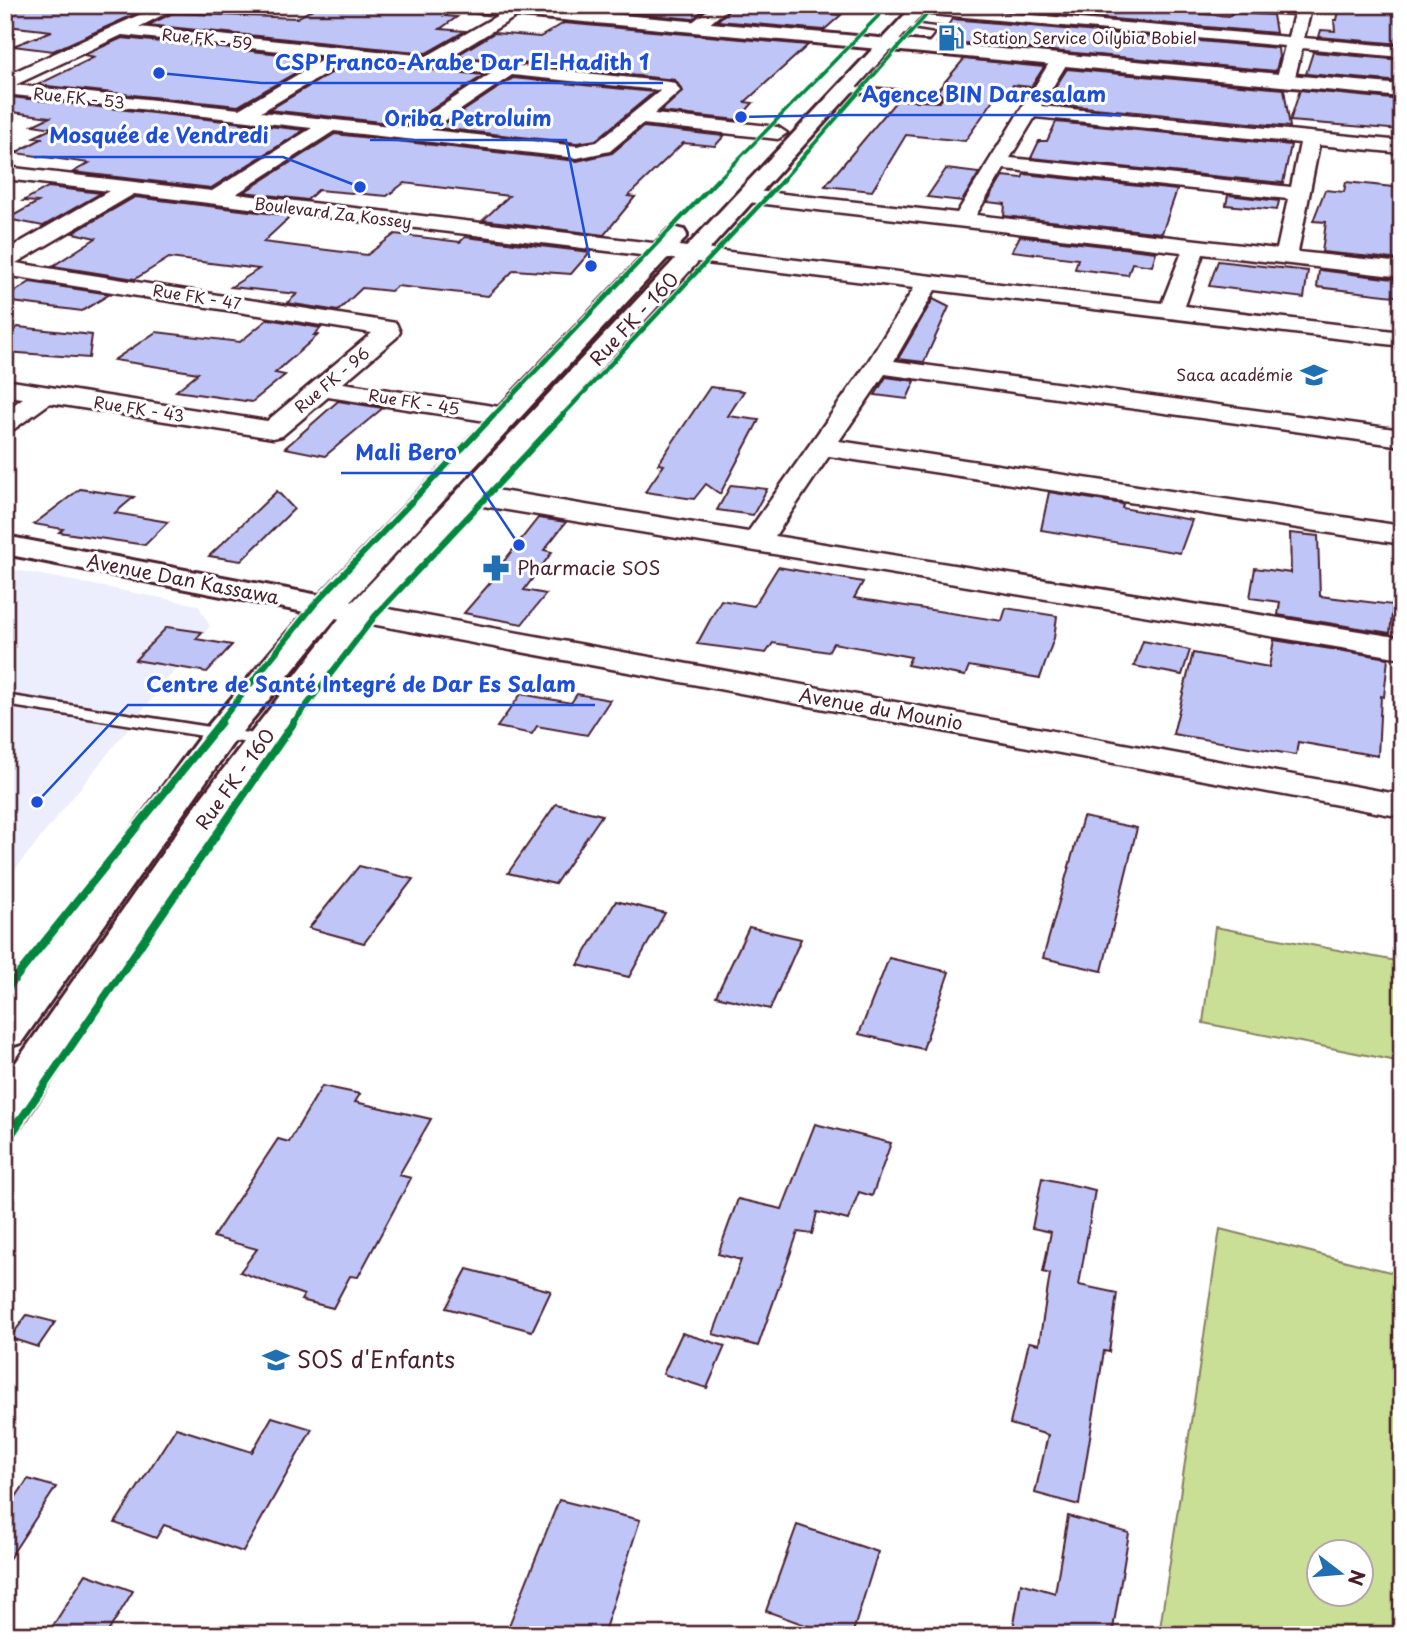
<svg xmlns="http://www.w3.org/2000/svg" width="1407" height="1640" font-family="'Playpen Sans',sans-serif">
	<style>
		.built { fill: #eceefd }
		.green { fill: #c8df95; stroke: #897f60; stroke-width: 2; fill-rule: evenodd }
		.building { fill: #bfc6f7; stroke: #4a1f2b; stroke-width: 2 }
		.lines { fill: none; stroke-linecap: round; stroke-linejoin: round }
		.service-casing { stroke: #4a1f2b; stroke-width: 5 }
		.minor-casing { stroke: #4a1f2b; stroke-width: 5 }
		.tertiary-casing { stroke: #4a1f2b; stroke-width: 6 }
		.secondary-casing { stroke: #4a1f2b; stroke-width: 6 }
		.service { fill: #fff; fill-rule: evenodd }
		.minor { fill: #fff; fill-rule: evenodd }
		.tertiary { fill: #fff; fill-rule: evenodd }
		.secondary { fill: #fff; fill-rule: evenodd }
		.cycleway-far4-casing { stroke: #fff; stroke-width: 5 }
		.cycleway-far3-casing { stroke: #fff; stroke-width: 7 }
		.cycleway-far2-casing { stroke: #fff; stroke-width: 10 }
		.cycleway-far1-casing { stroke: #fff; stroke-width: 12 }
		.cycleway-casing { stroke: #fff; stroke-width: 14 }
		.cycleway-far4 { stroke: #00873e; stroke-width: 3.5 }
		.cycleway-far3 { stroke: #00873e; stroke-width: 4.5 }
		.cycleway-far2 { stroke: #00873e; stroke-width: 6 }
		.cycleway-far1 { stroke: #00873e; stroke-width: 8 }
		.cycleway { stroke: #00873e; stroke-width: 10 }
		.labels { text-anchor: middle; stroke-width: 6; stroke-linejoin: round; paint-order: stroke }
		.far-poi-label { font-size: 16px; fill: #4a1f2b; stroke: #fff; text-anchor: start }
		.far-street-label { font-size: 16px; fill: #4a1f2b; stroke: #fff }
		.street-label { font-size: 19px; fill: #4a1f2b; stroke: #fff }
		.poi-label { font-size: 19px; fill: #4a1f2b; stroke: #fff; text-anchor: start }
		.near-poi-label { font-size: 23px; fill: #4a1f2b; stroke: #fff; text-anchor: start }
		.leader { fill: none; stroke: #1d4ed8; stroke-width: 2.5 }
		.callout-dot { fill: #1d4ed8; stroke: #fff; stroke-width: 2.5 }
		.callout-label { font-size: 21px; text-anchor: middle; font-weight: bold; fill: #1d4ed8; stroke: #fff; stroke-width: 6; stroke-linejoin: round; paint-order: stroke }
	</style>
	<rect width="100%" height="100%" fill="#fff"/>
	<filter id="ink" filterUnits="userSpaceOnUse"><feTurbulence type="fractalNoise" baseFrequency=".0143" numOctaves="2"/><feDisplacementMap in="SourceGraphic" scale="14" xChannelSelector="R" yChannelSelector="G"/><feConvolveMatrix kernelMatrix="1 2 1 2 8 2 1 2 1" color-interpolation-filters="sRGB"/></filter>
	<g filter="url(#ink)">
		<path class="built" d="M5,568L198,605L210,626L5,882Z"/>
		<g class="green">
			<path d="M1215,927L1402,962V1062L1203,1023Z"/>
			<path d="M1220,1229L1402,1275V1635H1159ZM1320,1552H1362V1594H1320Z"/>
		</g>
		<g class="building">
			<path d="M9,5H33L142,11L53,51L13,46L52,31L7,26Z"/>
			<path d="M320,5L452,12L445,16L457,17L440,29L465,31L426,53L148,25L173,13L297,18Z"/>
			<path d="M576,5H709L693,19L576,8Z"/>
			<path d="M735,5H798L792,11L841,15L824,30L717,21Z"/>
			<path d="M1145,5L1143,10L1230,16L1231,13L1273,15L1276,33L960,6Z"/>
			<path d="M1340,5L1402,9V44L1319,37L1321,30L1335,31L1334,20H1337Z"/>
			<path d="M952,19L1278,48L1279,58L1276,71L941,41L949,32L947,27Z"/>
			<path d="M564,23L808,45L745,102L753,103L738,120L660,112L683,91L675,80L456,56L494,33L540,37Z"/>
			<path d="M122,38L321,58L238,106L37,85L95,57L84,55Z"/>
			<path d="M1313,52L1402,60V82L1306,74Z"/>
			<path d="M964,59L1044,67L1031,87L1013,85L1009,92L1000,91L965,141L906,135L872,191L825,186L897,100L939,102L944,97L937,91Z"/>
			<path d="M350,62L484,75L408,125L269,110Z"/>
			<path d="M1067,69L1284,89L1290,127L1063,105L1069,91L1054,89Z"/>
			<path d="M513,78L654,92L596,140L577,143L438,128Z"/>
			<path d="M1300,90L1402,100V130L1290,121Z"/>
			<path d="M11,97L304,130L211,188L73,172L89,163L15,153L43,138H32L53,128L33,125L50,117L5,111V100Z"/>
			<path d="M1056,122L1291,145L1283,183L1031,158L1039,141H1047Z"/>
			<path d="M643,127L724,136L715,146L683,143L628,196L635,197L604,235L483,220L509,196L404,183L387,196L318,190L307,200L244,192L335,134L577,161L612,153Z"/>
			<path d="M946,169L979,173L962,201L927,197Z"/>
			<path d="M1024,174L1177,190L1162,233L1004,216L1005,204L987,202L1003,176L1022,178Z"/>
			<path d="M1346,182L1402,188V260L1322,252L1326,222L1313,221L1325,190L1344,192Z"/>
			<path d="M48,187L101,193L43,226L7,219L38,202L23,201Z"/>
			<path d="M1228,195L1279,201L1277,210L1226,205Z"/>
			<path d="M135,197L291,216L263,242L367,255L395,234L460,242L465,237L590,252L571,274L514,270L488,296L397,286L391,291L362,288L338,311L287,303L297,294L231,287L259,269L169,258L135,279L53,266L96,238L73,233Z"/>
			<path d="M1020,236L1156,252L1152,266L1132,263L1128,275L1101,272L1075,269L1078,259L1012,251Z"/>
			<path d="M1218,261L1308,271L1304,298L1209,286Z"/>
			<path d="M1319,270L1402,280V297L1317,287Z"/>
			<path d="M30,282L110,294L82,311L5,301V298Z"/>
			<path d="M933,299L949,307L924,362L898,359Z"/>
			<path d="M268,319L321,328L314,335H318L275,373L285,375L252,402L176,391L198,373L114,360L156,332L240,342Z"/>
			<path d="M18,327L92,335L89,358L5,352V335Z"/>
			<path d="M886,377L915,381L907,399L875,395Z"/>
			<path d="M710,387L744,391L728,416L759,420L720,494L706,484L694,499L645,492L664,465L658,464Z"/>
			<path d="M338,401L383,408L325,456L285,448Z"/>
			<path d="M731,485L767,489L753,515L717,510Z"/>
			<path d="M80,489L134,497L115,513L168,522L145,545L59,532L63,529L34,524Z"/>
			<path d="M277,491L294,509L241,561L209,556Z"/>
			<path d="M1049,492L1123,504L1122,508L1192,520L1180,553L1041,530Z"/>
			<path d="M538,518L566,522L544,550L552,552L524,590L546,594L522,624L464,613L497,575H493Z"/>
			<path d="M1290,533L1318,536L1320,596L1393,605L1390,633L1278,615L1280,602L1250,598L1255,568L1291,573Z"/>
			<path d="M778,567L863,582L854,598L1002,621L1006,608L1057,616L1054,638L1040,678L969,666L965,676L907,665L911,657L833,643L828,652L773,643L766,653L697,644L721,600L754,606Z"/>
			<path d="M167,627L202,632L196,639L232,645L207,672L135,660Z"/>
			<path d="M1274,640L1388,658L1384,697L1381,696L1378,756L1298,742L1296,755L1173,734L1193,653L1269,667Z"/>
			<path d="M1143,641L1190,650L1182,675L1134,666Z"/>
			<path d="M521,694L571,703L577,694L610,700L587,735L537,726L532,734L497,727Z"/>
			<path d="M556,804L602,815L555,884L508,873Z"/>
			<path d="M1083,817L1137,828L1102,971L1043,958Z"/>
			<path d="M359,866L413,879L364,943L309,928Z"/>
			<path d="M616,901L665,913L629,977L578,965Z"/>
			<path d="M749,927L801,939L770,1009L716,996Z"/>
			<path d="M889,958L949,972L923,1049L859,1034Z"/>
			<path d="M322,1086L360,1094L355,1102L431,1119L399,1175L411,1178L358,1277L350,1276L333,1308L301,1300L304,1295L240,1272L257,1249L213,1237L278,1139L289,1142Z"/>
			<path d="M815,1124L891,1143L872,1196L859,1192L848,1220L817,1212L812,1234L798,1232L758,1346L713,1334L741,1260L718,1254L738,1199L782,1209Z"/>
			<path d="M1042,1178L1095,1190L1079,1285L1117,1293L1109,1352L1104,1351L1079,1505L1035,1493L1048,1435L1010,1424L1029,1342L1039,1344L1050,1274L1043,1272L1051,1232L1032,1228Z"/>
			<path d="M467,1269L551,1291L532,1331L446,1308Z"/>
			<path d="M27,1315L55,1322L38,1347L10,1338Z"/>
			<path d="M682,1333L725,1346L707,1388L663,1374Z"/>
			<path d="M272,1417L312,1429L243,1552L164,1525L156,1538L115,1523L176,1428L252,1452Z"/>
			<path d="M28,1479L56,1487L5,1565V1513Z"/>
			<path d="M559,1500L640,1520L603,1635H531L508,1628Z"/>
			<path d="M1068,1516L1129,1533L1112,1635H1012L1021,1583L1055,1593Z"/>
			<path d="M797,1525L878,1552L852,1635H833L766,1611Z"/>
			<path d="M86,1574L133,1591L106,1635H47Z"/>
		</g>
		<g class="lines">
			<g class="service-casing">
				<g id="service">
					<path d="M903,23L943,28L947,30L929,50L925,48L938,32L906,27Z"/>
					<path d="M845,86L937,94L941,97L937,100L842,91Z"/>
					<path d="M5,695L268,736L276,741L268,746L5,705Z"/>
				</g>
			</g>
			<g class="minor-casing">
				<g id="minor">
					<path d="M161,5H182L139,27L427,56L514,6L520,8V14L448,58L669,82L675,83L680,91L654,114L778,127L787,133L778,139L642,124L610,151L577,158L334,131L236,194L1162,303L1182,252L748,202L738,196L748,190L957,213L1051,60L1060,55L1069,60L1041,106L1402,141V153L1319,145L1298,252L1402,263V277L1203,254L1185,306L1402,332V346L935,290L894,361L1402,430V446L885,374L839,441L1402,526V544L829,456L775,536L1402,638V658L471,504L461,501L457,495L461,489L471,486L748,532L866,365L914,288L134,194L16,263L396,323L400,332L397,337L343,383L506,408L515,410L519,416L515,422L506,424L328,397L282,436L273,438L50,403L14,429L5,431V411L23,398L5,396V380L267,421L372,333L5,275V251L109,191L5,179V167L212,191L312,128L5,94V76ZM122,35L329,56L239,109L15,85ZM349,59L492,73L409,128L261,112ZM512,75L658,90L660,91L597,142L577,146L431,130ZM1035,117L1300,143L1291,187L1010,158ZM1004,169L1288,199L1277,249L976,215Z"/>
					<path d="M714,5H732L702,30H690V24Z"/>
					<path d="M914,5L1288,37L1294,14L1242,10L1234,5H1312L1304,38L1402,47V57L1302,48L1294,81L1285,86L1276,81L1285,46L920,13L914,11Z"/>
					<path d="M361,604L1402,795V817L350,620L345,613L350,606Z"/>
				</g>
			</g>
			<g class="tertiary-casing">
				<g id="tertiary">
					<path d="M446,5H511L1402,85V97L454,10Z"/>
					<path d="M5,536L361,603L373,606L377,613L373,620L361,623L5,554Z"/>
				</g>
			</g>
			<g class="secondary-casing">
				<g id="secondary">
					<path d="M914,5H931L373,620L229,812L21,1126L5,1131V1078L201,798L349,606Z"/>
					<path d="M676,228L684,230L687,235L684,240L339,614L233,743L21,1043L5,1048V1000L207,727L315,600L668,230Z"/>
				</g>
			</g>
			<use href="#service" class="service"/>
			<use href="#minor" class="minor"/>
			<use href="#tertiary" class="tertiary"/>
			<use href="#secondary" class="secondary"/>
			<g class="cycleway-far4-casing">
				<g id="cycleway-far4">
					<path d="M716,182L889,5"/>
					<path d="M781,182L935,5"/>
				</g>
			</g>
			<g class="cycleway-far3-casing">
				<g id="cycleway-far3">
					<path d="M492,417L717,180"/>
					<path d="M561,417L783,180"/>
				</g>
			</g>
			<g class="cycleway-far2-casing">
				<g id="cycleway-far2">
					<path d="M219,723L314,605L494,415"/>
					<path d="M293,723L375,616L563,415"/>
				</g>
			</g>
			<g class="cycleway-far1-casing">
				<g id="cycleway-far1">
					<path d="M5,991L221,722"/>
					<path d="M19,1122L294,722"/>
				</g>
			</g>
			<g class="cycleway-casing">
				<path id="cycleway" d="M5,1142L20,1120"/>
			</g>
			<use href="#cycleway-far4" class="cycleway-far4"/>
			<use href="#cycleway-far3" class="cycleway-far3"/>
			<use href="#cycleway-far2" class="cycleway-far2"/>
			<use href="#cycleway-far1" class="cycleway-far1"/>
			<use href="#cycleway" class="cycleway"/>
		</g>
	</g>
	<defs>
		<g id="fuel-bare" transform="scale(2.1)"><path d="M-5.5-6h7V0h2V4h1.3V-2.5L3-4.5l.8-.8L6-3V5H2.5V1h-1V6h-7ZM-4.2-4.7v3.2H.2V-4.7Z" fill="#1f6fb2" stroke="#fff" stroke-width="2.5" paint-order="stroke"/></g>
		<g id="school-bare" transform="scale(2.1)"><path d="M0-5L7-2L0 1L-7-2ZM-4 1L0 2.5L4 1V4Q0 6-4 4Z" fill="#1f6fb2" stroke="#fff" stroke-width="2.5" paint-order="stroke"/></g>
		<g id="pharmacy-bare" transform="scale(2.1)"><path d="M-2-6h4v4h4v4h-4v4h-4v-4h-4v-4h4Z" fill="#1f6fb2" stroke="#fff" stroke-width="2.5" paint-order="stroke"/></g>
	</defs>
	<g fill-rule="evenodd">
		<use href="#fuel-bare" x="951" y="38"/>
		<use href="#school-bare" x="1314" y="375"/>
		<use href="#pharmacy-bare" x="496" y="568"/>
		<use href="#school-bare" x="276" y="1360"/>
	</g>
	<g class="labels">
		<g class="far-poi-label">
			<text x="972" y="44">Station Service Oilybia Bobiel</text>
			<text x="1293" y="381" text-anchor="end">Saca académie</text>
		</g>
		<g class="far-street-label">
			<text transform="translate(207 39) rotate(6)" y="6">Rue FK - 59</text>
			<text transform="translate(79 98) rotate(6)" y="6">Rue FK - 53</text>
			<text transform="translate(333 213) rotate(7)" y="6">Boulevard Za Kossey</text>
			<text transform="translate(197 297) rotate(9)" y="6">Rue FK - 47</text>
			<text transform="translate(332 380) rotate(-40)" y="6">Rue FK - 96</text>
			<text transform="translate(414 402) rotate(9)" y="6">Rue FK - 45</text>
			<text transform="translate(139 409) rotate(9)" y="6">Rue FK - 43</text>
		</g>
		<g class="street-label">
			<text transform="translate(634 319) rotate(-47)" y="7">Rue FK - 160</text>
			<text transform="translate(183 579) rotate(11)" y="7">Avenue Dan Kassawa</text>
			<text transform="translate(881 709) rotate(10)" y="7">Avenue du Mounio</text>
			<text transform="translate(235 779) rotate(-54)" y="7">Rue FK - 160</text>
		</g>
		<g class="poi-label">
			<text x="517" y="575">Pharmacie SOS</text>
		</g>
		<g class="near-poi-label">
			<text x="297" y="1368">SOS d'Enfants</text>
		</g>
	</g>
	<path class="leader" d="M159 73L261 83H663M741 117L848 115H1121M591 266L566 140H370M360 187L283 157H34M519 545L471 473H341M37 802L128 705H595"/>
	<g class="callout-dot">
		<circle cx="159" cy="73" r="7"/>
		<circle cx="741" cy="117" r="7"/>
		<circle cx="591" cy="266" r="7"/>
		<circle cx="360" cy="187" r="7"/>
		<circle cx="519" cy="545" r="7"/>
		<circle cx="37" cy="802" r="7"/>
	</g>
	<g class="callout-label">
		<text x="462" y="70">CSP Franco-Arabe Dar El-Hadith 1</text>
		<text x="984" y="102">Agence BIN Daresalam</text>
		<text x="468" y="126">Oriba Petroluim</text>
		<text x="159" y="143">Mosquée de Vendredi</text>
		<text x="406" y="460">Mali Bero</text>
		<text x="361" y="692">Centre de Santé Integré de Dar Es Salam</text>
	</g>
	<rect width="1407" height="1640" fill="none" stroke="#fff" stroke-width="28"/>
	<rect x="14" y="14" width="1379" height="1612" fill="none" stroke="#4a1f2b" stroke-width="2.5" filter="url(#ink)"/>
	<g transform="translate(1340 1573) rotate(106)"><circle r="33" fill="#ffffff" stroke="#b7a5aa" stroke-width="2"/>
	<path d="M0-5L12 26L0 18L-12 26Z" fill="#1f6fb2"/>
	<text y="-10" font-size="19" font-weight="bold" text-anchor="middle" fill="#4a1f2b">N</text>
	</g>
</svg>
